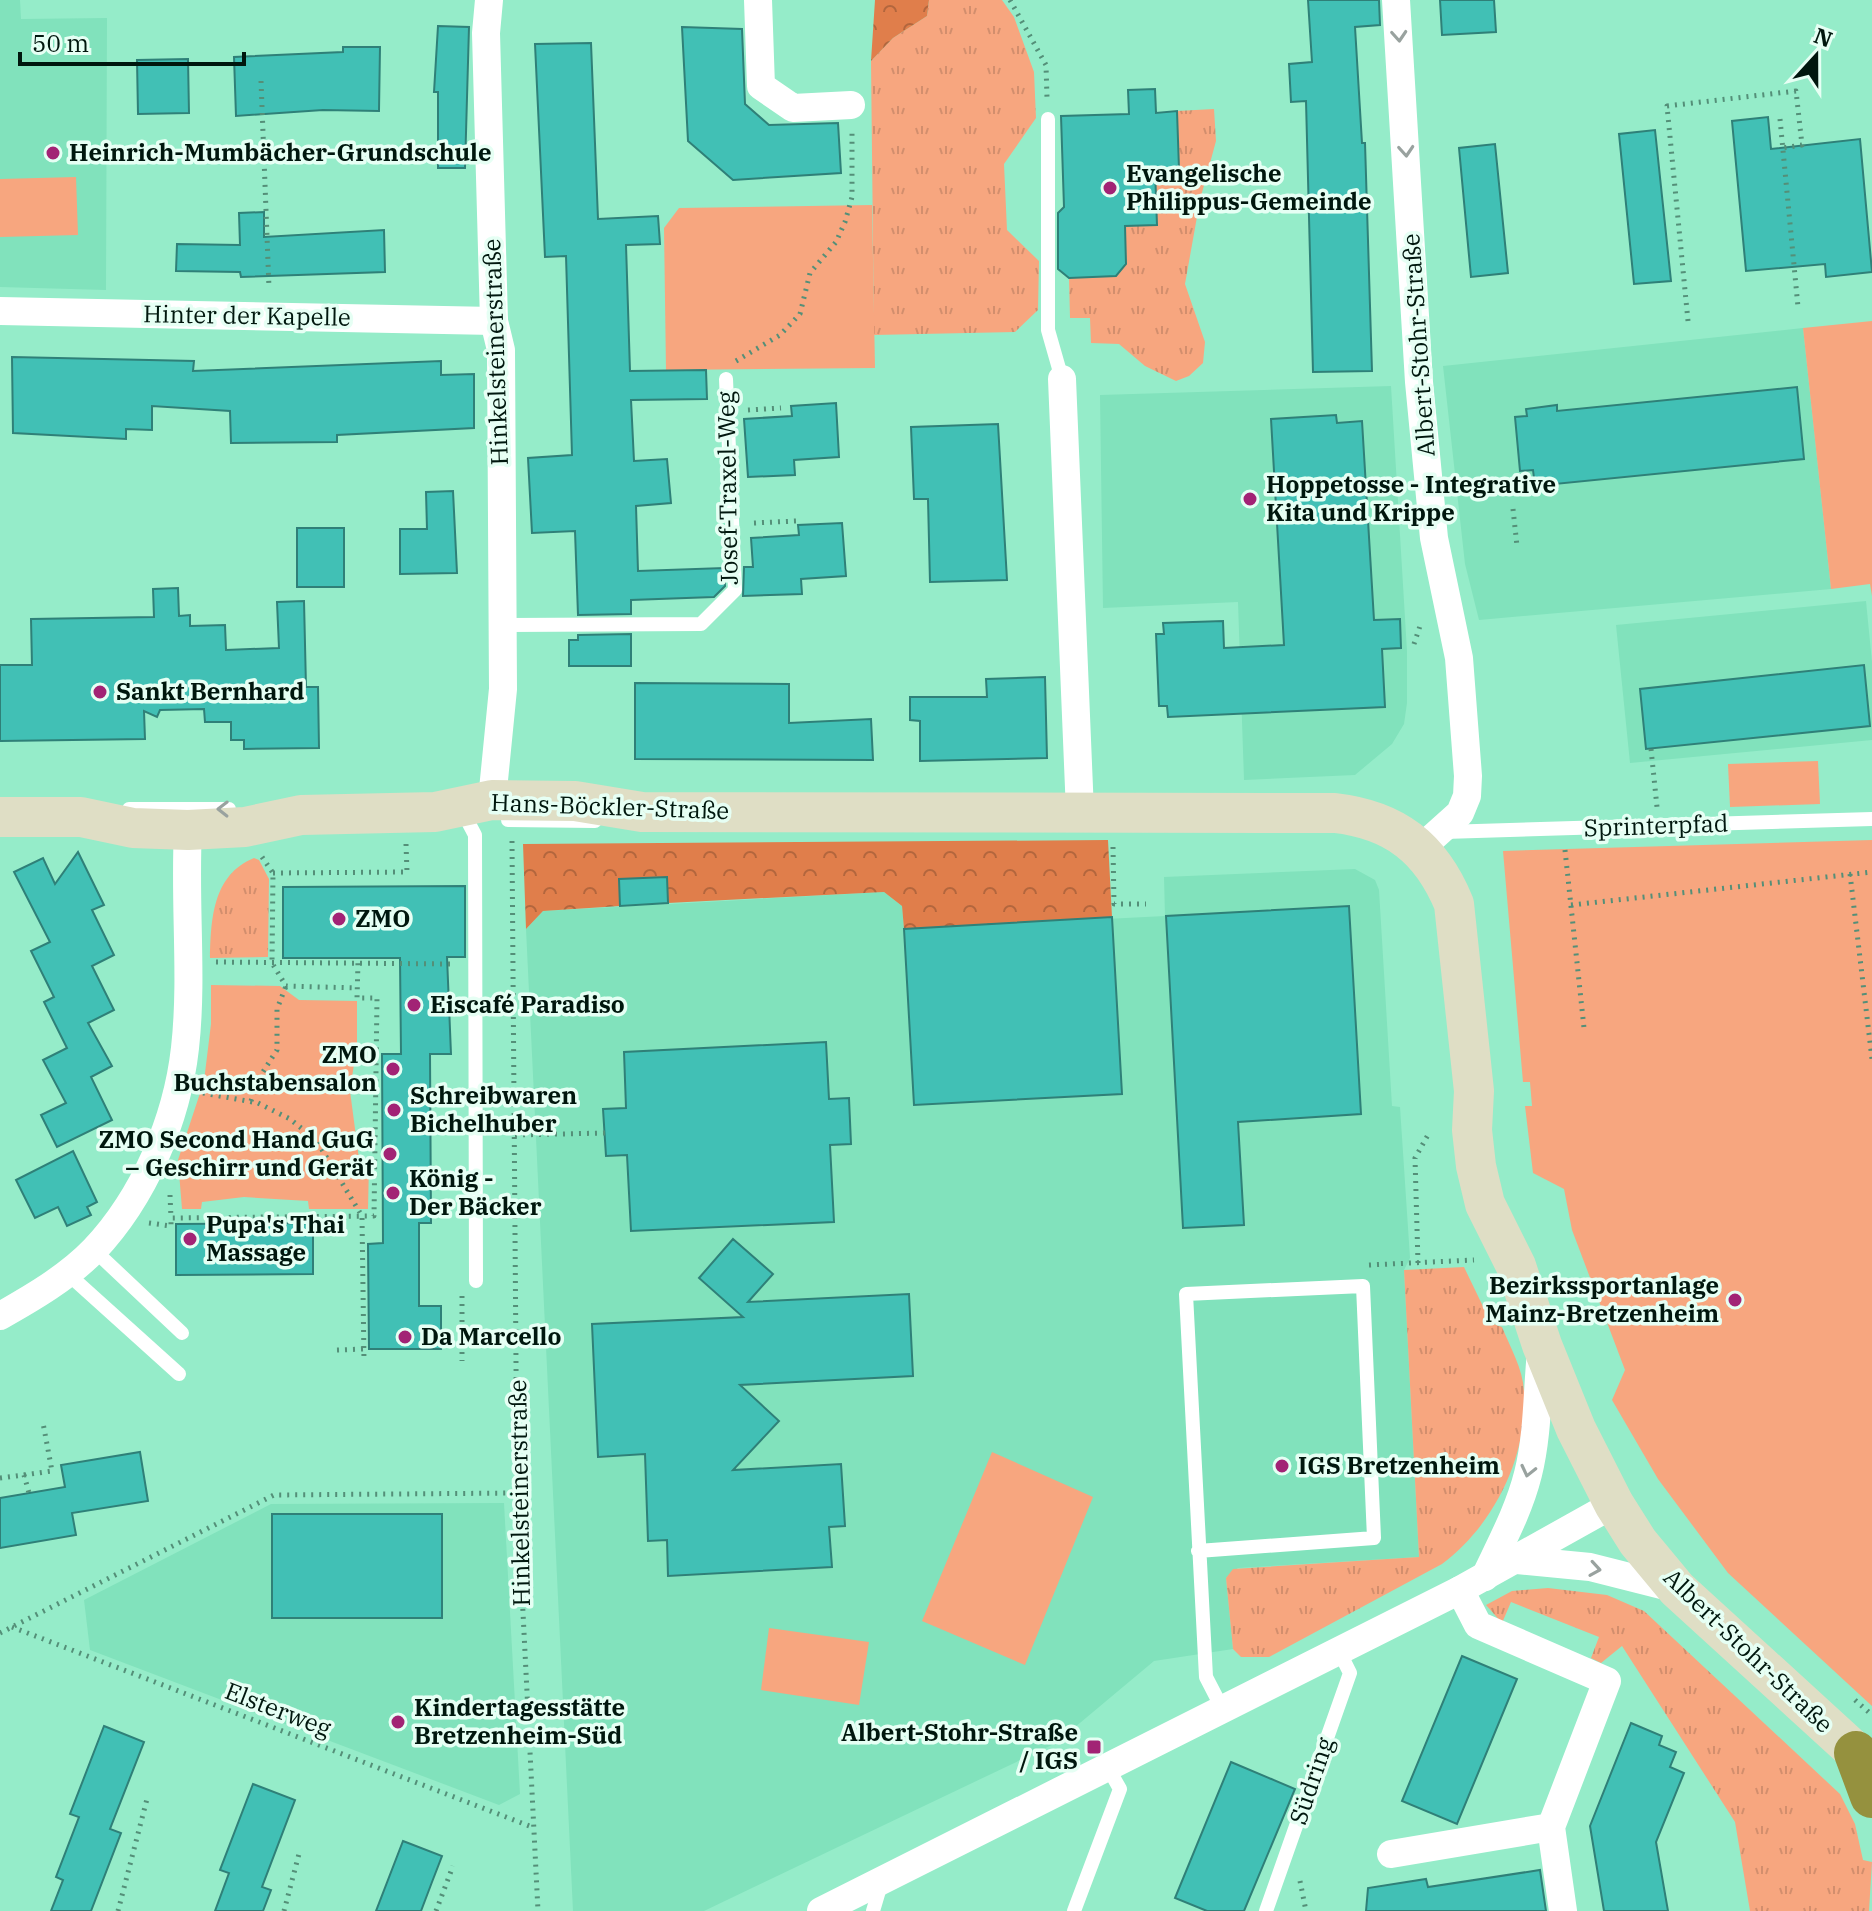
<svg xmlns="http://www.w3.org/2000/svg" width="1872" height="1911" font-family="'IBM Plex Serif',serif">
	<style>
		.built { fill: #81e2bc }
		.grass { fill: url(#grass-tufts) }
		.forest { fill: url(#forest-crowns) }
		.park { fill: #f7a67f }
		.building { fill: #41c0b5; stroke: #2f8078; stroke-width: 2 }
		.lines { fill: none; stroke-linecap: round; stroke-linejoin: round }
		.path { stroke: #548f78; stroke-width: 5; stroke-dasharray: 2 6; stroke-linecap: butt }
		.lane { stroke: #fff; stroke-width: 14 }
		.street { stroke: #fff; stroke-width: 28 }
		.secondary { stroke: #dfdec5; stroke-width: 40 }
		.highway { stroke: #95913e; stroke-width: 44 }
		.oneway { stroke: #99a29f }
		.poi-dot { fill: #a22375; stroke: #e6fff4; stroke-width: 3 }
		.labels { text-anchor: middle; stroke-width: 7; stroke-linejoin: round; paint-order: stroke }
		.poi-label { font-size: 24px; font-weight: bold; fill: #00170e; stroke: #e6fff4; text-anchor: start }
		.street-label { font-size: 24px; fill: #00170e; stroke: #e6fff4 }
	</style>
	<defs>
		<pattern id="grass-tufts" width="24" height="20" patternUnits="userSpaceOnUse" patternTransform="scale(2)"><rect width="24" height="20" fill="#f7a67f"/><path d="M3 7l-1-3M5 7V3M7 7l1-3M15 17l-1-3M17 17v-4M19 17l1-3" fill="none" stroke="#d28e6d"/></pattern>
		<pattern id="forest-crowns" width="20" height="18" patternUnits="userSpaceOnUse" patternTransform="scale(2)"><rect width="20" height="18" fill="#e07e4b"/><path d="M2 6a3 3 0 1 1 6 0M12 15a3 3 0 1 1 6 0" fill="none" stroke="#b3663d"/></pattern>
	</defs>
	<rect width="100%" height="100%" fill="#95ecc9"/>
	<g class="built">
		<path d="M0,0H20L21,19L107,18L106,290L0,287Z"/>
		<path d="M1803,328L1831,589L1479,620L1465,564L1443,366Z"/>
		<path d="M1391,386L1407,651V703L1404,724L1392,744L1355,775L1244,780L1238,602L1103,608L1100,395Z"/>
		<path d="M1866,601L1872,662V740L1630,763L1616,625Z"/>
		<path d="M1355,869L1375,880L1379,890L1392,1106L1400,1107L1410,1258L1404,1270L1419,1557L1238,1568L1226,1578L1233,1649L1154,1661L1056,1743L704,1911H573L526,929L543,911L884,892L902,906L904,929L1165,916L1164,877Z"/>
		<path d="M504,1503L520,1794L499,1805L90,1650L84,1600L271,1504Z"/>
	</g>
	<g class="grass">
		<path d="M929,0H1002L1014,17L1034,72L1036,118L1004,164L1007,230L1039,261L1038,310L1015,332L874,335L871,61L893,38L927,16Z"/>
		<path d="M1214,109L1216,141L1200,200L1185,284L1205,342L1203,363L1189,376L1176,381L1145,366L1119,344L1091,343L1090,318H1070L1069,278L1117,276L1126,264L1125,226L1157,225L1155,169L1179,168L1177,111Z"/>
		<path d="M254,858L259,860L269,879L268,957L210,958C211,921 212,875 254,858Z"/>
		<path d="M1464,1267L1491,1323L1502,1327C1510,1347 1523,1369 1524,1391C1528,1457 1494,1525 1442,1564L1269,1657H1241L1233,1649L1226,1578L1233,1569L1419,1557L1404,1270Z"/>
		<path d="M1548,1588L1607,1595L1644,1611L1840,1794L1855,1824L1863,1860L1872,1862L1869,1911H1750L1735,1822L1622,1646L1601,1663L1591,1658L1599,1637L1511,1602L1502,1623L1486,1605L1512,1591Z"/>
	</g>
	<g class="forest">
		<path d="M875,0H929L927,16L893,38L871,61Z"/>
		<path d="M1108,840L1112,917L904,929L902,906L884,892L668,903L666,877L619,879L620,906L543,911L526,929L523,844Z"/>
	</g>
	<g class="park">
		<path d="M76,177L78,235L0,237V179Z"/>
		<path d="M872,205L875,368L666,370L664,228L679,208Z"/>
		<path d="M1872,321V596L1870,584L1831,589L1803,328Z"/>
		<path d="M1818,761L1820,804L1730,807L1728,764Z"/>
		<path d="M1872,840V1706L1728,1573L1658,1479L1612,1400L1625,1370L1572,1230L1564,1189L1533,1173L1525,1106H1532L1530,1082H1523L1503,851Z"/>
		<path d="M211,985L280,986L299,1000L357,1001V1044L350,1091L359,1159L369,1164L368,1209H309L308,1201L244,1197L202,1202L201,1209H182L178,1160L204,1081L211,1024Z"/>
		<path d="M992,1452L1093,1497L1025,1665L922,1621Z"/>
		<path d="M769,1628L869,1642L859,1705L761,1690Z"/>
	</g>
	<g class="building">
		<path d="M1308,0H1379L1380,25L1355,27L1362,143H1365L1372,371L1313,372L1306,101L1291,102L1289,64L1312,62Z"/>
		<path d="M1440,0H1494L1496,32L1442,35Z"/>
		<path d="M438,26L469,27L465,168H438V92H434Z"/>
		<path d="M682,27L742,29L745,104L769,125L838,123L841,173L733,180L688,141Z"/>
		<path d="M591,43L598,219L658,216L660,244L626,245L630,371L706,370L707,399L631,400L634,461L667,459L671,503L636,506L638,571L724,568L725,586L714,597L631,600V614L578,615L575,531L532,533L528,458L572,455L566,256L545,257L535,44Z"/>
		<path d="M343,47H380L379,111L323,110L236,116L234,57L343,52Z"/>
		<path d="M188,59L189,113L138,114L137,60Z"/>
		<path d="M1155,89L1156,113L1177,111L1179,169H1155L1157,225L1125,226L1126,264L1116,276L1069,278L1058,269V213L1064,207L1061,116L1129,114L1128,90Z"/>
		<path d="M1768,117L1771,149L1860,139L1872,272L1826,277L1825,264L1746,271L1732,121Z"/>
		<path d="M1655,130L1671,281L1634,284L1619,134Z"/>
		<path d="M1495,144L1508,273L1471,277L1459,148Z"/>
		<path d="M264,212V237L384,230L385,272L241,277L240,272L176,271L177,244L240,245L239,213Z"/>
		<path d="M12,357L194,361L193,371L441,361V375L474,374V428L337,435V442L231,443L230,411L152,406V430L126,429V439L13,433Z"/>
		<path d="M1797,387L1804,459L1535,486L1533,470L1520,471L1515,417L1527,416L1526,409L1557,405V411Z"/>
		<path d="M836,403L839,457L794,460L795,475L748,477L744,419L792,416L791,406Z"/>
		<path d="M1336,415L1337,423L1362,421L1374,620L1400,619L1401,648L1382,649L1385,707L1168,717L1167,706H1159L1156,634H1164L1163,623L1223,621L1224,648L1284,645L1271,419Z"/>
		<path d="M998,424L1007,580L930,582L928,499H914L911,427Z"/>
		<path d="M453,491L457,573L400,574V529H427L426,492Z"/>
		<path d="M842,523L846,576L801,579L802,594L743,596L744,567H753L751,538L799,535L798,525Z"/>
		<rect x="297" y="528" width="47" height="59"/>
		<path d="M178,588L179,616L190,615V626L225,625L226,650L279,648L277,602L304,601L306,687H318L319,748L244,749V740H231V722H205L204,709L160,710L157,717L144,711L145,739L0,741V665H32L31,619L154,617L153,589Z"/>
		<path d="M631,634V666H569V640H578V635Z"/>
		<path d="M1864,665L1870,726L1646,749L1640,689Z"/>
		<path d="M1045,677L1047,758L920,761V721L910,720V697H987L986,679Z"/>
		<path d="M635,683L789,684V723L871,719L873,760L635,759Z"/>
		<path d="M78,852L104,905L92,910L114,955L92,966L114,1010L88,1023L112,1066L91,1077L112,1120L57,1147L41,1115L66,1103L43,1060L67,1048L44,1002L54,997L31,951L50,942L14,872L43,858L55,884Z"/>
		<path d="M667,877L668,903L620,906L619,879Z"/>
		<path d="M465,886V957H447L451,1054H430L431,1223H419V1306H441V1349H369L368,1244L383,1243L382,1054H401L400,958H283V887Z"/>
		<path d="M1349,906L1361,1114L1238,1122L1244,1225L1183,1228L1166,916Z"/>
		<path d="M1112,917L1122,1094L914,1105L904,929Z"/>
		<path d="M826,1042L829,1099L849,1098L851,1144L830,1145L834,1222L631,1231L627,1155L606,1156L603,1109L626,1108L624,1052Z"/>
		<path d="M73,1151L97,1202L87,1207L91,1215L67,1226L58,1207L35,1218L16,1180Z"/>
		<path d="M313,1223V1274L176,1275V1224Z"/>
		<path d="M733,1239L773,1274L748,1302L909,1294L913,1376L740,1385L779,1421L733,1470L841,1464L845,1526L829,1527L832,1567L668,1576L667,1540L648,1541L645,1454L598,1457L592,1324L743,1317L699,1278Z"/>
		<path d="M140,1452L148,1501L72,1513L76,1535L0,1548V1498L65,1487L61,1465Z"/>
		<rect x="272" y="1514" width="170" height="104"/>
		<path d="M1462,1656L1517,1679L1457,1824L1402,1801Z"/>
		<path d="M1631,1723L1662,1736L1659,1745L1676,1752L1670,1767L1684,1773L1656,1842L1668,1911H1604L1590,1826Z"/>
		<path d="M104,1726L144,1742L110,1829L121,1833L91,1911H51L63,1880L56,1877L79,1817L70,1814Z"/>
		<path d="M1231,1762L1295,1789L1244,1911H1207L1175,1898Z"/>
		<path d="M253,1784L295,1800L262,1887L271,1890L263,1911H215L229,1873L220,1870Z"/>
		<path d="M403,1841L442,1856L432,1882L421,1911H376Z"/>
		<path d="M1540,1870L1546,1911H1366L1368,1888L1426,1879L1428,1887Z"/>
	</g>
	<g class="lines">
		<g class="path">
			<path d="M1010,0L1046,65L1047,98"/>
			<path d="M261,81L269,288"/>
			<path d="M1780,119L1798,307"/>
			<path d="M1688,321L1667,106L1796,91L1802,145L1782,148"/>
			<path d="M736,361L780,335L800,314L810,273L836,242L845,222L852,197V130"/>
			<path d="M748,410L781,408"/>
			<path d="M1513,509L1517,546"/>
			<path d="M754,523L796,521"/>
			<path d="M1414,644L1421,623"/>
			<path d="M1651,749L1657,807"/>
			<path d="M512,841L517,1493L538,1911"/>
			<path d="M1113,847L1114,904H1146"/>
			<path d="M1565,850L1584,1028"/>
			<path d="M262,857L273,873L272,963L286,986L357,988"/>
			<path d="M273,873L407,872L406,844"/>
			<path d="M1850,874L1872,1059"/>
			<path d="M1571,905L1872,872"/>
			<path d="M216,962L454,964"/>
			<path d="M203,1093L258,1103L290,1119L316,1140L362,1216L364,1361"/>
			<path d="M251,1101L259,1078L277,1050V1009L286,986"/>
			<path d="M515,1135L605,1133"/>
			<path d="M170,1195L171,1218"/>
			<path d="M149,1223L171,1226V1218L374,1216L377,998H357L358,963"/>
			<path d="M1418,1263L1415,1158L1429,1133"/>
			<path d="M1369,1265L1474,1260"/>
			<path d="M462,1296V1361"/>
			<path d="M337,1350L364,1349"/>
			<path d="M24,1475L52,1471L43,1423"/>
			<path d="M0,1478L24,1475L29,1493"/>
			<path d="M12,1627L532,1827"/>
			<path d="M0,1633L274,1495L517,1493"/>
			<path d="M1855,1700L1872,1715"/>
			<path d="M1300,1881L1306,1911"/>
			<path d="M118,1911L148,1795"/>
			<path d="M284,1911L300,1850"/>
			<path d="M436,1911L453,1866"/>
		</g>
		<g class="lane">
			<path d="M1048,119V330L1062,379"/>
			<path d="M502,625L701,624L735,590L726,379"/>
			<path d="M467,807L466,818L475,835L476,1281"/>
			<path d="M129,809H229"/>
			<path d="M508,820L595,821"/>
			<path d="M1444,832L1872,819"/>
			<path d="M94,1250L182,1333"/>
			<path d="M67,1273L179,1374"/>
			<path d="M1198,1551L1374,1538L1363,1286L1186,1294L1206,1677L1222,1708"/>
			<path d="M873,1911L881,1884"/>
			<path d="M1074,1911L1120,1789L1107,1766"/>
			<path d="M1266,1911L1350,1673L1339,1651"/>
		</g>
		<g class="street">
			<path d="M489,0L486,33L494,321L501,350L503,689L492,800"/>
			<path d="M758,0L761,86L793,108L851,105"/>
			<path d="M1396,0L1419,382L1434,538L1459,658L1468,776L1467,796L1460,813L1421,848"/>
			<path d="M0,311L494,321"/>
			<path d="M1062,379L1080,812"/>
			<path d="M0,1316C32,1298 68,1277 94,1250C144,1197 177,1120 185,1048C193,977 184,902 188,830"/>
			<path d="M1517,1560L1590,1567L1677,1589"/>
			<path d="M1485,1577C1501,1543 1519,1510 1528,1474C1538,1434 1537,1392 1541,1351"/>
			<path d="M1460,1590L1478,1625L1607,1681L1551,1827L1563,1911"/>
			<path d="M1391,1854L1551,1827"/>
			<path d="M821,1911L1460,1590L1614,1504"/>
		</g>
		<path class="secondary" d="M0,817H81L133,828L188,830L245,827L301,815L435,812L492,800L575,801L642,812L1335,813C1395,820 1431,848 1454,904L1474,1091L1472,1130L1476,1166L1485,1204L1516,1266L1542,1345L1576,1429L1614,1504L1638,1542L1677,1589L1872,1767"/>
		<path class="highway" d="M1856,1753L1872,1796"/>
	</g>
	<defs><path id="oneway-chevron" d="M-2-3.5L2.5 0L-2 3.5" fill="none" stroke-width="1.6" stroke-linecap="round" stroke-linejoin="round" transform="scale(2)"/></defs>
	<g class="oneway">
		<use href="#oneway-chevron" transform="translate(1399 36) rotate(86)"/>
		<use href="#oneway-chevron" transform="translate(1406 151) rotate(86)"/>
		<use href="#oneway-chevron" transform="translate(223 809) rotate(-179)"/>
		<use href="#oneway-chevron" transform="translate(1528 1471) rotate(103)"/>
		<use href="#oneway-chevron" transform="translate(1595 1569) rotate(9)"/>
	</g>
	<g class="poi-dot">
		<circle cx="53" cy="153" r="8"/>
		<circle cx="1110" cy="188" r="8"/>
		<circle cx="1250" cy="499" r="8"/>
		<circle cx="100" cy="692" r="8"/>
		<circle cx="339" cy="919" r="8"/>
		<circle cx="414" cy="1005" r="8"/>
		<circle cx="393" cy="1069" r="8"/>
		<circle cx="394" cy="1110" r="8"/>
		<circle cx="390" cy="1154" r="8"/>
		<circle cx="393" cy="1193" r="8"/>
		<circle cx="190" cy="1239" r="8"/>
		<circle cx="1735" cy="1300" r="8"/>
		<circle cx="405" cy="1337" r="8"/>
		<circle cx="1282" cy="1466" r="8"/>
		<circle cx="398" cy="1722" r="8"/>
		<rect x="1086" y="1739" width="16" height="16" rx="4"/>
	</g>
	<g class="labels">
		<g class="poi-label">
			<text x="69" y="161">Heinrich-Mumbächer-Grundschule</text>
			<text x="1126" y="182">Evangelische<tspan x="1126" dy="28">Philippus-Gemeinde</tspan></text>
			<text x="1266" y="493">Hoppetosse - Integrative<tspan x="1266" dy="28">Kita und Krippe</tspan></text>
			<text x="116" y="700">Sankt Bernhard</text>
			<text x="355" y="927">ZMO</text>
			<text x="430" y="1013">Eiscafé Paradiso</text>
			<text x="377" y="1063" text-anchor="end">ZMO<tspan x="377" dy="28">Buchstabensalon</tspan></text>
			<text x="410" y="1104">Schreibwaren<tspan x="410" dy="28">Bichelhuber</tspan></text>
			<text x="374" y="1148" text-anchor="end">ZMO Second Hand GuG<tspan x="374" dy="28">– Geschirr und Gerät</tspan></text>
			<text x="409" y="1187">König -<tspan x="409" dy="28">Der Bäcker</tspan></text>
			<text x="206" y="1233">Pupa's Thai<tspan x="206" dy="28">Massage</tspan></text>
			<text x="1719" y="1294" text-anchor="end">Bezirkssportanlage<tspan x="1719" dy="28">Mainz-Bretzenheim</tspan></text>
			<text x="421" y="1345">Da Marcello</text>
			<text x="1298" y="1474">IGS Bretzenheim</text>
			<text x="414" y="1716">Kindertagesstätte<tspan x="414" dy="28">Bretzenheim-Süd</tspan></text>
			<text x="1078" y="1741" text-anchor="end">Albert-Stohr-Straße<tspan x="1078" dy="28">/ IGS</tspan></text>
		</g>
		<g class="street-label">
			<text transform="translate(247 316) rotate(1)" y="8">Hinter der Kapelle</text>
			<text transform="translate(1419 345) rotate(-94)" y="8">Albert-Stohr-Straße</text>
			<text transform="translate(496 352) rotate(-92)" y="8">Hinkelsteinerstraße</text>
			<text transform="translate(728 488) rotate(-91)" y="8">Josef-Traxel-Weg</text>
			<text transform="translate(610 807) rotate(2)" y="8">Hans-Böckler-Straße</text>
			<text transform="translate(1656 826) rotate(-2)" y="8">Sprinterpfad</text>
			<text transform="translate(520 1493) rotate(-91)" y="8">Hinkelsteinerstraße</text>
			<text transform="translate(1748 1651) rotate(44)" y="8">Albert-Stohr-Straße</text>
			<text transform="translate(278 1710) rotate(21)" y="8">Elsterweg</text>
			<text transform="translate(1312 1781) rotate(-71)" y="8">Südring</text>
		</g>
	</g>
	<g transform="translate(1816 56) rotate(21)" stroke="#e6fff4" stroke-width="6" paint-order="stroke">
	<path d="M0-6L14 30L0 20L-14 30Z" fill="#00170e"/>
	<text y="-12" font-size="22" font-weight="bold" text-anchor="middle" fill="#00170e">N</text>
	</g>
	<path d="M20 52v12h224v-12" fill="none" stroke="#00170e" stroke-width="4"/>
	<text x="32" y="52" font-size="24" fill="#00170e" stroke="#e6fff4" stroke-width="6" paint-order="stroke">50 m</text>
</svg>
